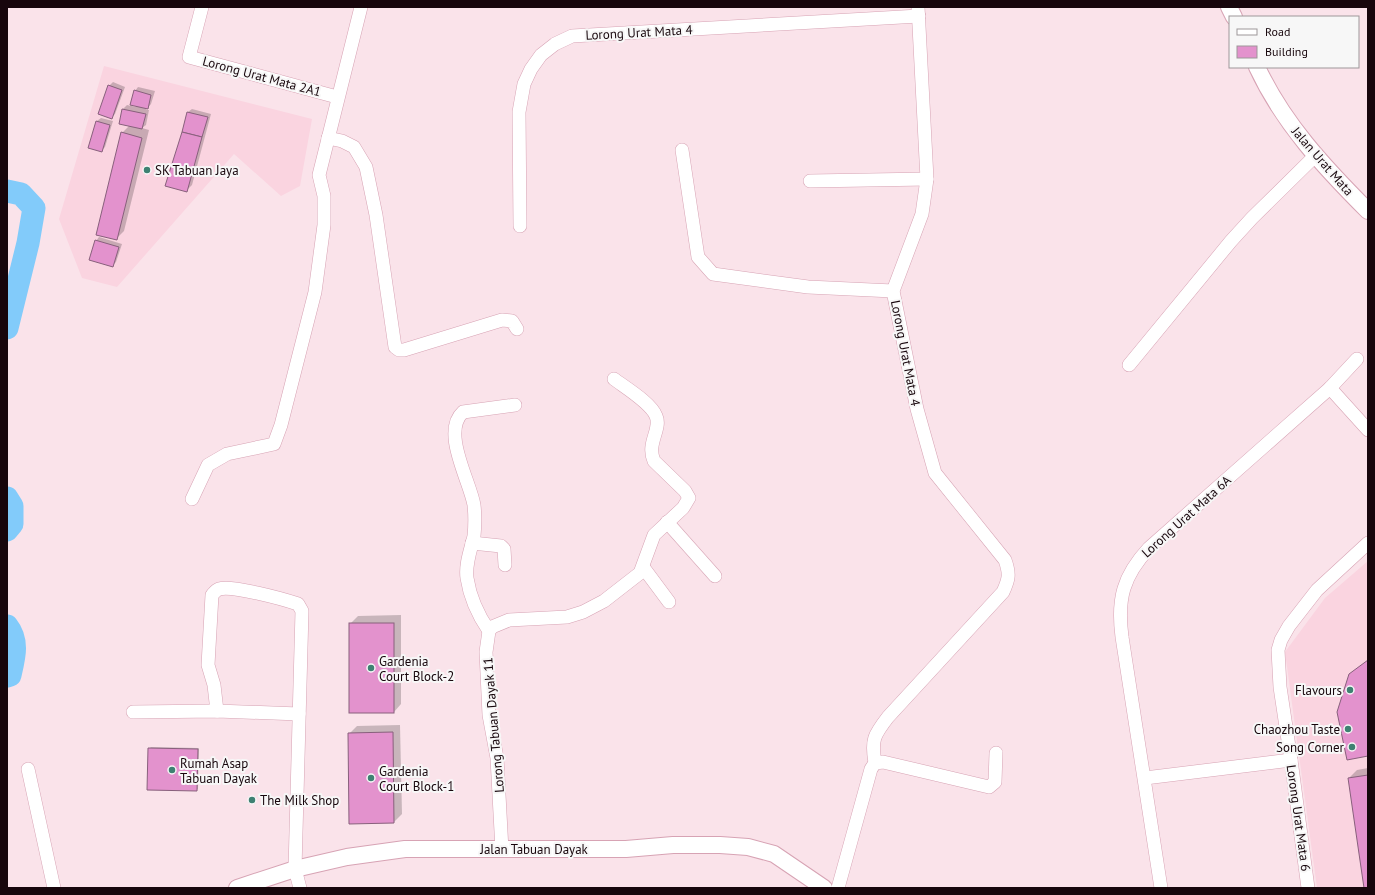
<svg xmlns="http://www.w3.org/2000/svg" width="1375" height="895" font-family="'PT Sans',sans-serif">
	<style>
		.built { fill: #fad4e0 }
		.shadow { fill: #0003 }
		.lines { fill: none; stroke-linecap: round; stroke-linejoin: round }
		.river { stroke: #82cbfa; stroke-width: 23 }
		.building { fill: #e392cd; stroke: #88607c }
		.minor-casing { stroke: #d7a3b4; stroke-width: 14 }
		.tertiary-casing { stroke: #d7a3b4; stroke-width: 18 }
		.minor { stroke: #fff; stroke-width: 13 }
		.tertiary { stroke: #fff; stroke-width: 16 }
		.poi-dot { fill: #3e8172; stroke: #f7f7f7; stroke-width: 1.5 }
		.labels { text-anchor: middle; stroke-width: 4; stroke-linejoin: round; paint-order: stroke }
		.street-label { font-size: 13px; fill: #17060c; stroke: #f7f7f7 }
		.poi-label { font-size: 13px; fill: #17060c; stroke: #f7f7f7; text-anchor: start }
	</style>
	<rect width="100%" height="100%" fill="#fae3ea"/>
	<g class="built">
		<path d="M104,66L312,119L300,186L281,196L234,154L117,287L82,278L59,219Z"/>
		<path d="M1368,561V888H1317L1285,652L1325,598Z"/>
	</g>
	<g class="shadow">
		<path d="M113,82L125,87L115,114L111,118L109,86Z"/>
		<path d="M138,87L155,91L151,104L146,110H149L146,125L142,128L149,130L124,231L116,239L122,133L130,125L120,123L123,109L127,105L136,107L135,91Z"/>
		<path d="M192,109L211,114L192,185L186,191L188,112Z"/>
		<path d="M101,118L113,121L105,147L101,151L97,121Z"/>
		<path d="M99,237L122,244L116,262L112,266L96,241Z"/>
		<path d="M401,615V704L394,712L350,624L358,616Z"/>
		<path d="M400,725L402,814L394,822L349,734L357,726Z"/>
		<path d="M151,747L199,748L198,789L196,790L149,749Z"/>
		<path d="M1368,768V888H1365L1349,778L1357,770Z"/>
	</g>
	<g class="lines">
		<g class="river">
			<path d="M7,191L21,194L34,208L28,243L7,328"/>
			<path d="M7,498L12,506V524L7,530"/>
			<path d="M7,626C19,641 14,658 10,675L7,676"/>
		</g>
	</g>
	<g class="building">
		<path d="M108,85L122,90L112,119L98,114Z"/>
		<path d="M134,90L151,95L148,109L130,105Z"/>
		<path d="M122,109L146,114L142,129L119,124Z"/>
		<path d="M187,112L208,117L202,137L182,132Z"/>
		<path d="M96,121L110,125L102,152L88,148Z"/>
		<path d="M121,132L142,138L117,240L96,235Z"/>
		<path d="M182,132L202,137L187,192L165,186Z"/>
		<path d="M95,240L119,247L113,267L89,260Z"/>
		<rect x="349" y="623" width="45" height="90"/>
		<path d="M1368,660V756L1347,760L1337,712L1349,674Z"/>
		<path d="M393,732L394,823L349,824L348,733Z"/>
		<path d="M148,748L198,749L197,791L147,790Z"/>
		<path d="M1368,775V888H1364L1348,778Z"/>
	</g>
	<g class="lines">
		<g class="minor-casing">
			<g id="minor">
				<path d="M202,7L189,57L337,97"/>
				<path d="M328,138L342,141L354,147L366,167L376,215L395,347L399,350H404L502,320L512,321L517,329"/>
				<path d="M682,150L698,257L713,274L808,287L893,291"/>
				<path d="M810,181L927,179"/>
				<path d="M520,226L519,112L524,84L531,69L541,55L555,44L572,36L919,16"/>
				<path d="M1129,365L1231,241L1252,218L1315,156"/>
				<path d="M1330,388L1368,430"/>
				<path d="M192,499L208,465L227,454L274,444L281,425L315,292L324,225V196L319,175L361,7"/>
				<path d="M667,522L715,576"/>
				<path d="M472,543L501,546L504,549L505,565"/>
				<path d="M643,567L669,602"/>
				<path d="M489,631C478,615 470,598 467,578C465,564 471,549 474,536C475,526 475,514 474,505C470,481 441,432 463,412L515,405"/>
				<path d="M217,711L214,685L208,665L212,595C214,593 216,590 219,589C232,585 283,599 298,604L302,611L295,869L300,888"/>
				<path d="M133,712L217,711L299,714"/>
				<path d="M875,763C871,740 874,735 888,717L1003,592C1009,579 1010,574 1005,560L935,473L917,409L893,291L922,214L927,179L918,7"/>
				<path d="M28,769L54,888"/>
				<path d="M1145,778L1291,760"/>
				<path d="M502,850L497,758L489,715L486,652L489,631L492,627L509,620L567,617L583,612L604,601L640,573L654,535L683,508L689,498L685,491L654,461C646,443 662,429 656,416C651,403 626,388 614,379"/>
				<path d="M838,888L871,769L875,763L883,762L989,787L995,782L996,753"/>
				<path d="M1161,888L1122,637C1117,599 1123,576 1149,548L1330,388L1357,359"/>
				<path d="M1308,888L1291,760L1280,687L1278,650L1281,640L1289,626L1317,590L1368,543"/>
			</g>
		</g>
		<g class="tertiary-casing">
			<g id="tertiary">
				<path d="M1229,7L1234,17"/>
				<path d="M1257,67C1283,123 1324,167 1368,211"/>
				<path d="M237,888L295,869L347,857L405,849H626L673,845H720L748,847L774,854L824,888"/>
			</g>
		</g>
		<use href="#minor" class="minor"/>
		<use href="#tertiary" class="tertiary"/>
	</g>
	<g class="poi-dot">
		<circle cx="147" cy="170" r="4"/>
		<circle cx="371" cy="668" r="4"/>
		<circle cx="1350" cy="690" r="4"/>
		<circle cx="1348" cy="729" r="4"/>
		<circle cx="1352" cy="747" r="4"/>
		<circle cx="172" cy="770" r="4"/>
		<circle cx="371" cy="778" r="4"/>
		<circle cx="252" cy="800" r="4"/>
	</g>
	<g class="labels">
		<g class="street-label">
			<text transform="translate(639 32) rotate(-3)" y="5">Lorong Urat Mata 4</text>
			<text transform="translate(262 76) rotate(15)" y="5">Lorong Urat Mata 2A1</text>
			<text transform="translate(1323 161) rotate(49)" y="5">Jalan Urat Mata</text>
			<text transform="translate(906 353) rotate(79)" y="5">Lorong Urat Mata 4</text>
			<text transform="translate(1186 516) rotate(-42)" y="5">Lorong Urat Mata 6A</text>
			<text transform="translate(493 725) rotate(-95)" y="5">Lorong Tabuan Dayak 11</text>
			<text transform="translate(1299 818) rotate(82)" y="5">Lorong Urat Mata 6</text>
			<text x="534" y="854">Jalan Tabuan Dayak</text>
		</g>
		<g class="poi-label">
			<text x="155" y="175">SK Tabuan Jaya</text>
			<text x="379" y="666">Gardenia<tspan x="379" dy="15">Court Block-2</tspan></text>
			<text x="1342" y="695" text-anchor="end">Flavours</text>
			<text x="1340" y="734" text-anchor="end">Chaozhou Taste</text>
			<text x="1344" y="752" text-anchor="end">Song Corner</text>
			<text x="180" y="768">Rumah Asap<tspan x="180" dy="15">Tabuan Dayak</tspan></text>
			<text x="379" y="776">Gardenia<tspan x="379" dy="15">Court Block-1</tspan></text>
			<text x="260" y="805">The Milk Shop</text>
		</g>
	</g>
	<rect width="1375" height="895" fill="none" stroke="#17060c" stroke-width="16"/>
	<rect x="1229" y="16" width="130" height="52" fill="#f7f7f7" stroke="#9d9799"/>
	<rect x="1237" y="29" width="20" height="6" fill="#ffffff" stroke="#9d9799"/>
	<text x="1265" y="36" font-size="12" fill="#17060c">Road</text>
	<rect x="1237" y="46" width="20" height="12" fill="#e392cd" stroke="#9d9799"/>
	<text x="1265" y="56" font-size="12" fill="#17060c">Building</text>
</svg>
